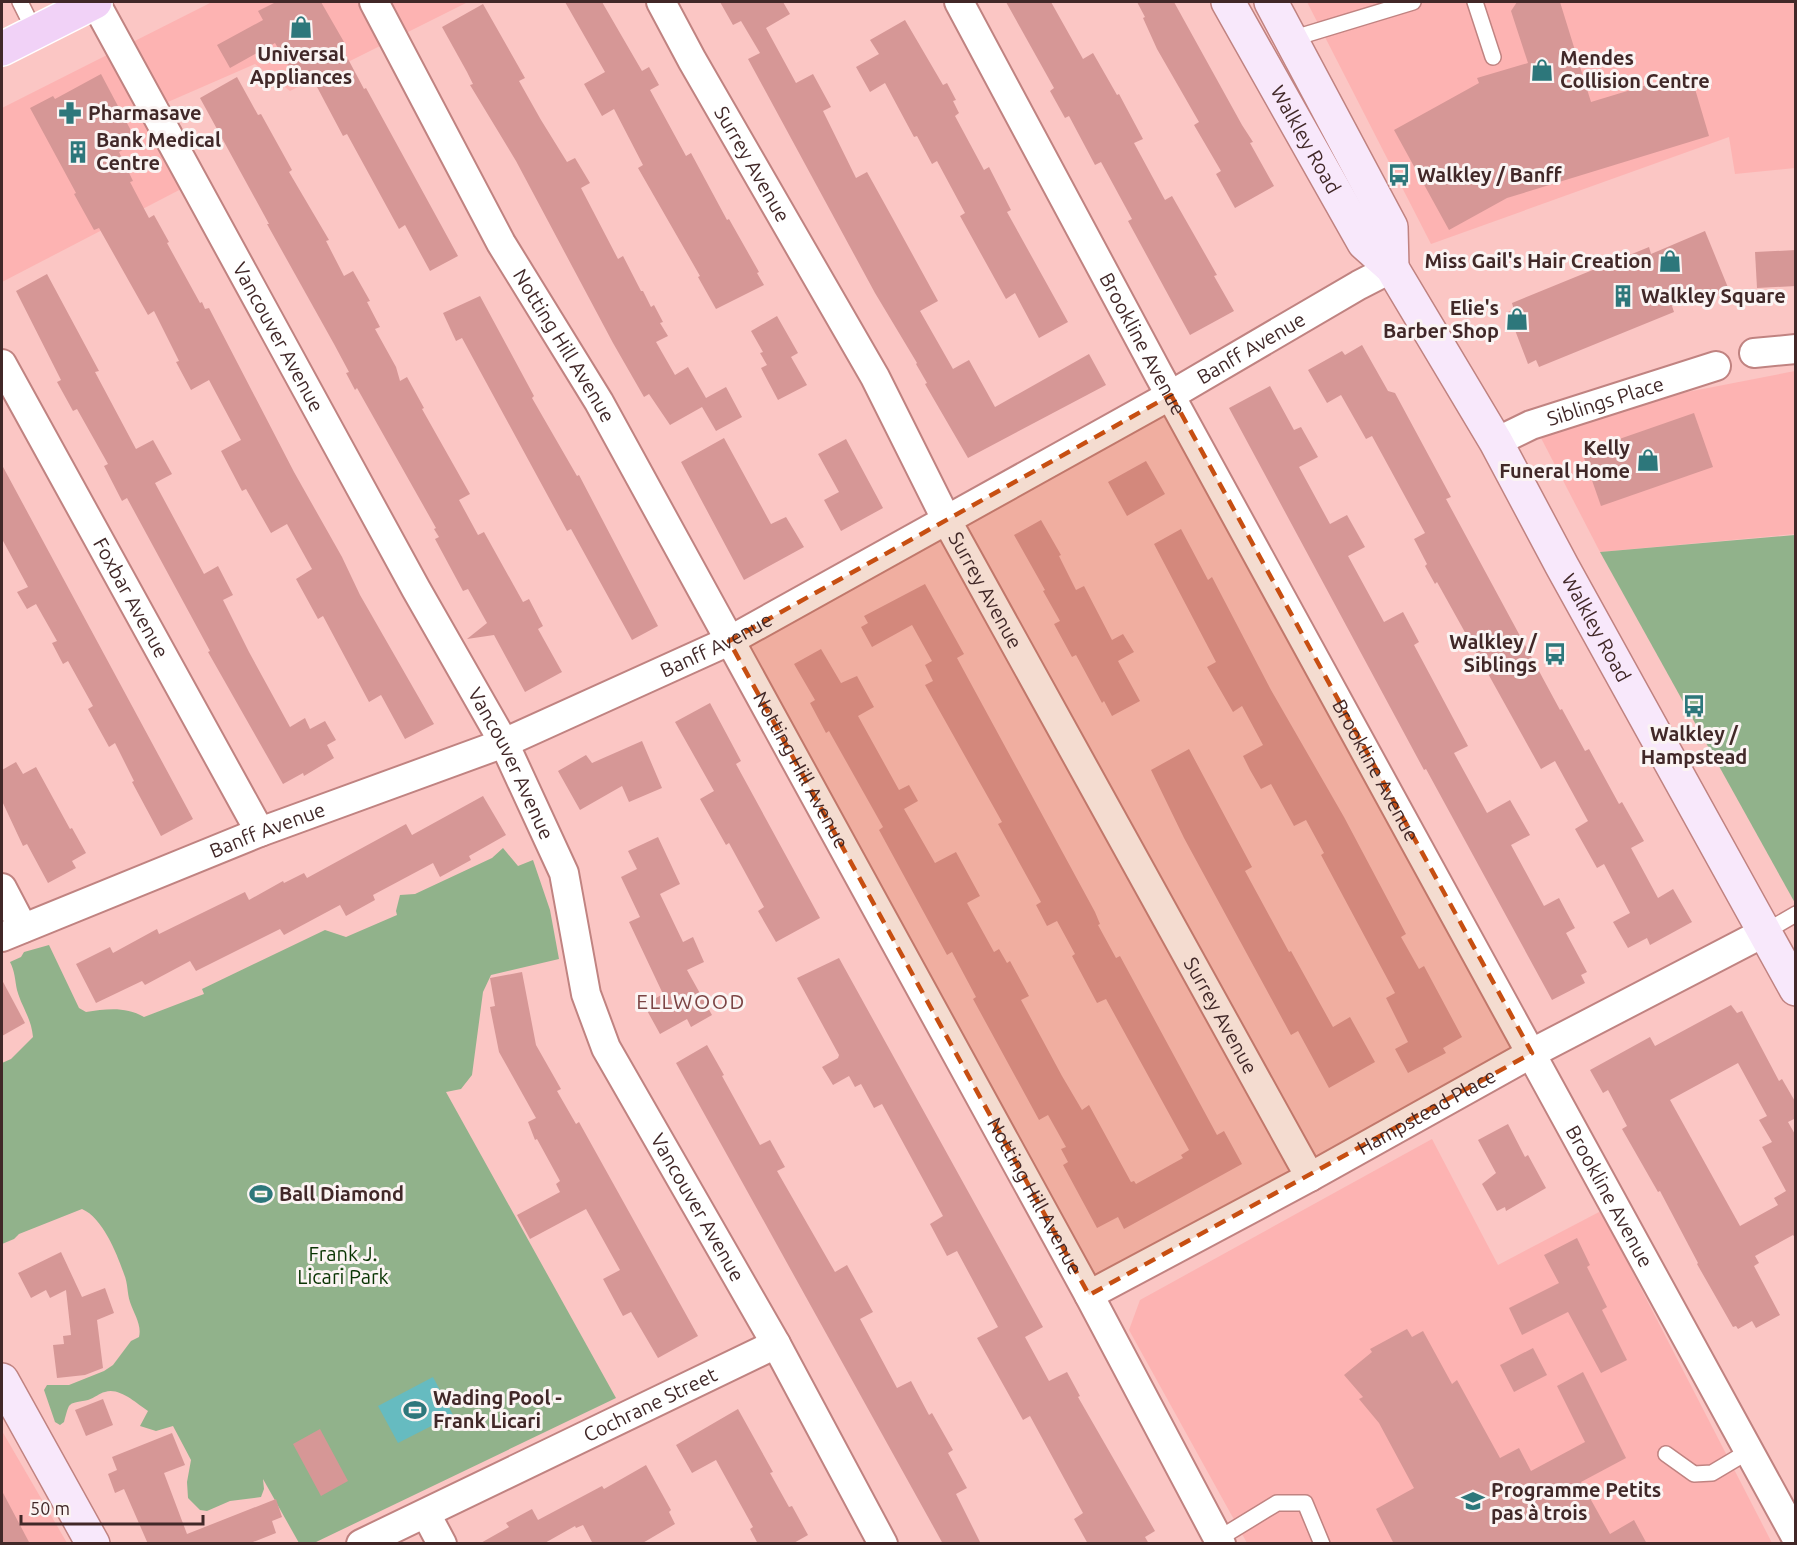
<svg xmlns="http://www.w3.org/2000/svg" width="1797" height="1545" font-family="Ubuntu,sans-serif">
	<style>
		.built { fill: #fdb3b2 }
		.green { fill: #91b28b }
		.water { fill: #66bbc0 }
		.building { fill: #d69796; fill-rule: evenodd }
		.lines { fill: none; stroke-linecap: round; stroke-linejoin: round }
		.lane-casing { stroke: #c08381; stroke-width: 18 }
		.street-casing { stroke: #c08381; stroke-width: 32 }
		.secondary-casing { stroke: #c08381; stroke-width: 36 }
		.primary-casing { stroke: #fff; stroke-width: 36 }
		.lane { stroke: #fff; stroke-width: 15 }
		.street { stroke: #fff; stroke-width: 28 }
		.secondary { stroke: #f8e8fb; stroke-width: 33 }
		.primary { stroke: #f1d2f7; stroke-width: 33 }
		.marked { fill: #c74f12; fill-opacity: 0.2; stroke: #c74f12; stroke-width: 4.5; stroke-dasharray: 12 8; stroke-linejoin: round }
		.labels { text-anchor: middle; stroke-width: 6; stroke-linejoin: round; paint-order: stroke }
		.poi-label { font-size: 20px; font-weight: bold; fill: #412828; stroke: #fbf4f3; text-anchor: start }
		.street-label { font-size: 20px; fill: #412828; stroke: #fbf4f3 }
		.park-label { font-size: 20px; fill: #093402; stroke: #fbf4f3 }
		.neighbourhood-label { font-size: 21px; letter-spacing: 1.5px; fill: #7c4545; stroke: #fbf4f3 }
	</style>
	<rect width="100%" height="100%" fill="#fbc6c4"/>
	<g class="built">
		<path d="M212,2H468L290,91L255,64L161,105L185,187L2,282V108Z"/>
		<path d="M1307,2H1795V168L1735,174L1729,137L1431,244Z"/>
		<path d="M1795,371V534L1600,552L1540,436L1646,400Z"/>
		<path d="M1432,1139L1498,1265L1601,1211L1772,1543H1247L1129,1330L1140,1300Z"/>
		<path d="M2,1431L67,1543H2Z"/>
	</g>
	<g class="green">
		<path d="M1795,535H1796L1795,903L1600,552Z"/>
		<path d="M503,848L518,866L533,860L550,910L559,959L491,975L483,992L472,1075L461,1089L446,1092L616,1398L314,1543H299L263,1479L264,1489L261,1497L230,1501L207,1511L200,1510L188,1498L187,1482L191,1460L173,1426L156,1431L140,1426L148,1411C136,1403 119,1387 105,1392C99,1393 95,1398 88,1400C67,1404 70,1401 64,1422L60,1425L55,1422L44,1390L47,1385H69L104,1371L113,1365L131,1341L139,1337C142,1325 134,1314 130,1302C127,1293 128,1283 124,1274C117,1254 103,1218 82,1209L19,1234L14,1239L2,1244V1063L11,1059L33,1037C31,1017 22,1008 17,990C15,981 15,971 10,962L21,957L24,952L49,945L79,1008L86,1012C106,1009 125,1006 144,1017L204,994L202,989L325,930L346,937L397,915L396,911L400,895L415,894L492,858Z"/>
	</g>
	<path class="water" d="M433,1377L453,1415L398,1443L378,1406Z"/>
	<g class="building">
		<path d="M276,2H321L344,42L340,44L364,89L366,88L458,256L430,271L405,225L399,229L347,134L343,136L308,70L295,77L275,43L230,68L217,45L263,20L258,11Z"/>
		<path d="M565,2H602L642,71L649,67L659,85L650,90L686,156L691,153L727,220L729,219L759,272L757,273L764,285L716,309L698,277L700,276L638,168L643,165L614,109L602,116L584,84L605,72Z"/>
		<path d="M720,2H783L790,14L766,28L796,83L813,74L831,107L823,111L856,178L867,172L893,219L938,301L920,311L953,369L969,360L995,407L1089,354L1106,385L968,458L925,384L927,383L916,364L917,363L875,293L748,59L760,53L741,21L733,25Z"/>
		<path d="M1006,2H1051L1083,59L1093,53L1117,95L1119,94L1143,139L1134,143L1165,200L1172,196L1217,275L1214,276L1234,311L1190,335L1128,221L1132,219L1101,162L1095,165L1069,116L1065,118L1050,91L1054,88Z"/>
		<path d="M1137,2H1174L1242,125L1253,142L1250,143L1274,186L1235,208L1216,174L1221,171L1194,125L1199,122L1157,49L1143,18L1145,17Z"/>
		<path d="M1517,2H1560L1591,102L1690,72L1709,136L1507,198L1449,230L1394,130L1479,83L1477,78L1528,63L1511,11Z"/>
		<path d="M483,4L525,78L519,81L541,120L567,162L575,158L590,183L581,188L618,259L623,256L641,291H643L651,307L654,305L663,322L660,323L668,336L656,342L675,375L688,367L706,398L726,387L742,417L716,431L702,407L670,425L649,394L644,397L613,343L516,161L470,85L473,84L467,72L442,27Z"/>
		<path d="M905,20L943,85L947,83L956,100L953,101L959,113L955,116L984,170L989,167L1011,210L1007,212L1068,322L1039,338L1015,293L1006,299L960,216L965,213L937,161L932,164L917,136L914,137L885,83L870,92L856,67L879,54L870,40Z"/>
		<path d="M101,74L137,142L119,152L133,181L130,182L149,218L154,215L169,242L167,243L200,303L202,302L205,309L209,308L294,472L342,557L360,595L434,724L405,739L381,695L369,702L323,616L318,619L296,579L312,569L287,524L271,533L246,489L242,491L221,451L241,440L209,380L191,390L176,362L179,361L154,311L148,315L99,228L94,230L74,194L76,193L30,108L53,96L55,99Z"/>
		<path d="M237,77L258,115L261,114L292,170L289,172L329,240L326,241L344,276L353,271L370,301L367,302L380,327L375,329L396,367L400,381L407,377L424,408L422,409L470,494L459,500L478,535L484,532L523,602L529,599L543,626L538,629L562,672L525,692L494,635L467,639L487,623L468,589L463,591L435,539L439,537L434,529L436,528L357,388L355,390L346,373L349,372L334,344L267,224H269L200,98Z"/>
		<path d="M1705,231L1729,290L1710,298L1707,292L1672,306L1674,312L1539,367L1536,360L1528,364L1508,312L1514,310L1512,303L1649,247L1651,254Z"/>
		<path d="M1796,250V286L1757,288L1755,252Z"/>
		<path d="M47,274L99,371L95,372L136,449L153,440L172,474L155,483L204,574L218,566L233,595L223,600L249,652L290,727L305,718L310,729L325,721L336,740L327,745L334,758L304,776L303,773L283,784L208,652L210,651L127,498L122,501L104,466L108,464L77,409L73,411L57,382L61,380L16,291Z"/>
		<path d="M480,296L534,396L532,398L577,476L579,475L658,626L632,640L571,529L567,531L462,338L456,341L443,313Z"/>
		<path d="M777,316L798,353L791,357L807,385L778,400L761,368L767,365L760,353L763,352L751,331Z"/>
		<path d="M1362,345L1388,391L1395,393L1451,497L1446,499L1560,710L1562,709L1585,751L1589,749L1619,804L1622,802L1644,841L1631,848L1658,898L1673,889L1692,922L1650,945L1647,938L1628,948L1613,922L1630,913L1604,864L1597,868L1575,829L1588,821L1555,761L1541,769L1437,582L1435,584L1425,566L1427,564L1414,539L1425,533L1372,436L1366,439L1341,395L1327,403L1308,370L1342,351L1345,355Z"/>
		<path d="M1270,386L1294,430L1301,427L1318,457L1299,467L1330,524L1347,515L1365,547L1348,556L1384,622L1403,612L1419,642L1414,645L1468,746L1454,753L1487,813L1510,800L1530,835L1511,845L1544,906L1559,898L1575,928L1566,933L1587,972L1581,975L1585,983L1552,1000L1426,769L1424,770L1396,718L1229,408Z"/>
		<path d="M1694,413L1713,467L1601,506L1582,452Z"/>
		<path d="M724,438L771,524L786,517L804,547L744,580L681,462Z"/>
		<path d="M846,439L883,508L841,531L824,500L839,492L818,454Z"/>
		<path d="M1146,461L1165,494L1127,516L1108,482Z"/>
		<path d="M2,465L193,819L161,836L132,782L134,781L115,743L109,747L88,709L93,706L68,661L63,664L52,643L57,641L36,604L27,609L17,592L28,587L2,539Z"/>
		<path d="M1041,520L1061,555L1059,556L1076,590L1084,586L1112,640L1123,634L1134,652L1118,661L1140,701L1112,716L1104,701L1102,703L1076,655L1072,657L1054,624L1060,621L1043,591L1045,590L1014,535Z"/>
		<path d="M1181,529L1208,580L1212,577L1271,690L1344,817L1406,934L1401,937L1419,969L1424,966L1462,1037L1443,1048L1446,1053L1408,1073L1395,1049L1408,1042L1386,998L1395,993L1321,855L1324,853L1306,820L1294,826L1271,784L1261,789L1250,770L1243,756L1263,745L1242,706L1233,712L1207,667L1216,662L1154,544Z"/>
		<path d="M925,584L964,654L957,658L1095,912L1100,924L1098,925L1116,958L1120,956L1217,1135L1224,1131L1242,1164L1124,1229L1118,1217L1097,1228L1063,1165L1068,1162L1061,1149L1066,1147L1048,1115L1039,1120L973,999L976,997L952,952L947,955L879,830L883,827L829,731L826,733L810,703L815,700L794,664L821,649L841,683L857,676L874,707L858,716L899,790L909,785L918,801L904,809L935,863L956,852L980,896L967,903L994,952L999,949L1007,963L1010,961L1029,996L1021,1000L1062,1076L1082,1110L1089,1105L1131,1182L1134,1181L1136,1184L1183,1158L1181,1155L1189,1150L1106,999L1097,1003L1072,956L1075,954L1057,921L1047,926L1036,905L1041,902L998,824L1002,822L925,685L933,681L925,665L932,661L912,625L872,647L861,627L868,623L864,616Z"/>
		<path d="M710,703L741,761L736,764L820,918L776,942L758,911L764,907L729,843L726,845L700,799L714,791L675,722Z"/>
		<path d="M642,741L662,788L629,802L622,786L580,810L558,771L586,755L592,763Z"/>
		<path d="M1189,749L1252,867L1245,871L1289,952L1291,951L1333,1027L1350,1017L1375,1062L1329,1088L1298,1031L1291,1035L1184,838L1151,770Z"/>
		<path d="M16,762L23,774L36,767L70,829L72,828L86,853L72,861L76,868L48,883L27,844L23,846L2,801V770Z"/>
		<path d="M483,796L506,835L469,856L471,860L440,877L433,863L373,895L375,900L346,916L340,905L284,935L280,929L196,971L190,961L145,985L142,981L96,1003L76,964L110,947L113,953L157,929L159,934L245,892L249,900L283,881L284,883L304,873L307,878L406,824L412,835Z"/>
		<path d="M658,837L680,884L660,894L683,942L693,937L704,962L687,970L712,1015L691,1027L687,1019L660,1034L644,1005L663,994L629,922L640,917L621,877L637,869L628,851Z"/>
		<path d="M839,958L1043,1327L1025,1337L1049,1381L1067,1372L1080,1396L1078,1397L1155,1531L1145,1537L1149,1544H1088L1074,1519L1083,1513L1030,1416L1023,1420L977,1338L998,1327L957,1251L947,1256L930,1224L943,1216L882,1104L874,1108L861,1084L855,1087L849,1076L833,1085L822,1067L838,1058L839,1055L797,978Z"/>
		<path d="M522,972L536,1045L561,1089L557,1091L576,1124L579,1122L698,1336L658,1358L631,1312L623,1316L603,1279L620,1270L586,1209L530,1239L517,1215L560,1192L556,1184L560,1181L537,1139L535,1140L528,1122L536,1118L499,1052L490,1007L495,1006L490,978Z"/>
		<path d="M2,980L25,1023L2,1036Z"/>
		<path d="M1731,1005L1737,1013L1742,1011L1779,1081L1782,1079L1796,1103V1118L1788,1122L1796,1136V1239L1793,1235L1755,1256L1759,1263L1754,1266L1780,1315L1756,1328L1752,1321L1738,1329L1736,1326L1733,1327L1697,1264L1698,1263L1660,1191L1658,1192L1622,1129L1627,1126L1608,1090L1603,1093L1590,1070L1650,1037L1655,1046ZM1738,1063L1767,1116L1759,1120L1772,1142L1762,1147L1786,1191L1774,1198L1778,1205L1740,1226L1670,1100Z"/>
		<path d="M707,1045L724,1075L722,1076L760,1145L770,1140L785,1167L777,1171L835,1272L847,1265L873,1312L860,1319L897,1388L911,1381L929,1415L932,1413L953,1450L948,1453L967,1488L956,1494L981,1544H943L721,1144L676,1063Z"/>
		<path d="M1508,1124L1525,1157L1528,1155L1546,1188L1506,1211L1505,1207L1497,1211L1482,1184L1496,1173L1478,1140Z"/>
		<path d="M1577,1238L1590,1265L1587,1267L1607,1307L1602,1310L1627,1360L1601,1373L1568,1312L1522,1335L1509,1308L1559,1283L1544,1255Z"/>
		<path d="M61,1252L82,1297L105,1288L114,1313L97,1320L103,1368L85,1375L57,1378L53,1345L64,1344L63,1336L71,1335L66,1290L50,1298L46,1290L31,1298L18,1273Z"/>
		<path d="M1407,1329L1412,1337L1423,1331L1452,1384L1457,1380L1500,1458L1519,1448L1531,1471L1585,1442L1557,1386L1583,1372L1626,1458L1581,1482L1610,1534L1634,1520L1647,1544H1394L1376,1509L1414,1488L1379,1423L1359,1399L1363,1397L1344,1375L1372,1352L1370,1349Z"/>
		<path d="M1533,1348L1547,1375L1514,1392L1500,1365Z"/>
		<path d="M103,1399L113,1425L86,1436L75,1410Z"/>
		<path d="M738,1409L773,1472L770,1473L789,1507L792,1506L808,1535L792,1544H758L750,1529L753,1527L716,1460L692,1473L676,1445Z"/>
		<path d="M320,1429L348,1481L321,1496L293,1444Z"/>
		<path d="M172,1433L185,1465L164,1473L187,1534L276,1499L282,1517L272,1521L276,1533L248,1544H148L124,1489L115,1493L108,1474L117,1470L112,1457Z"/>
		<path d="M646,1465L671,1510L669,1512L675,1524L641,1544H593L583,1525L576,1528L575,1526L543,1544H479L509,1527L506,1523L532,1509L538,1520L602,1486L604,1489Z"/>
		<path d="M2,1491L30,1544H2Z"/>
	</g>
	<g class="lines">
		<g class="lane-casing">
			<g id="lane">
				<path d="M20,2L35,32"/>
				<path d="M1475,2L1493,57"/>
				<path d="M1291,39L1413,2"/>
				<path d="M1765,932L1796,914"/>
				<path d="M1666,1454L1694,1474L1712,1473L1749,1451"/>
				<path d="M1218,1539L1277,1503H1305L1322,1544"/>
			</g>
		</g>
		<g class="street-casing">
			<g id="street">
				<path id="s1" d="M95,2L416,589L504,743L564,873L586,994L606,1048L776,1344L883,1544"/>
				<path id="s2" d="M374,2L501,243L599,402L1089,1295L1221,1544"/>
				<path id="s3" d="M661,2L692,60L875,377L947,521L1310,1177"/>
				<path id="s4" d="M959,2L1159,375L1796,1537"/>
				<path d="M1754,353L1796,349"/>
				<path id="s5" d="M2,364L260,832"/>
				<path id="s6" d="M1496,442L1531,425L1716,366"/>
				<path d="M2,888L23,928"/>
				<path id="s7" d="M2,937L260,832L504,743L729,641L1171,395L1359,285L1392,268"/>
				<path id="s8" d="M1089,1295L1310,1177L1532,1053L1765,932"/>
				<path d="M426,1514L442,1544"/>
				<path id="s9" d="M361,1544L776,1344"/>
			</g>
		</g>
		<g class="secondary-casing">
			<g id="secondary">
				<path id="s10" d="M1228,2L1364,243L1392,268L1496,442L1562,566L1796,989"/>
				<path d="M1271,2L1391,227L1392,268"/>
				<path d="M2,1380L93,1544"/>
			</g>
		</g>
		<g class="primary-casing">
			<path id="primary" d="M2,49L95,2"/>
		</g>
		<use href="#lane" class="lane"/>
		<use href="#street" class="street"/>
		<use href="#secondary" class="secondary"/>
		<use href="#primary" class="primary"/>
	</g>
	<path class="marked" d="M1171,395L1532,1053L1089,1295L729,641Z"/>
	<defs>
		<g id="shop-bare" transform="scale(1.8)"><path d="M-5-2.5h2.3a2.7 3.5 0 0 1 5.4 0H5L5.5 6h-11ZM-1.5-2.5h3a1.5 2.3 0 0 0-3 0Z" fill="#2d777b" stroke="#fbf4f3" stroke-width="2.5" paint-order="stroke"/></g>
		<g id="pharmacy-bare" transform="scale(1.8)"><path d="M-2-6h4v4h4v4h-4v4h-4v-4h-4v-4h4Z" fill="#2d777b" stroke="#fbf4f3" stroke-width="2.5" paint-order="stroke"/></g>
		<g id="building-bare" transform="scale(1.8)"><path d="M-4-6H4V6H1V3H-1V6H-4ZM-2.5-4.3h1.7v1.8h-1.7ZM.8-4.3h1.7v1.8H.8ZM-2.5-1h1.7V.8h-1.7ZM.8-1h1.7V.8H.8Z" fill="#2d777b" stroke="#fbf4f3" stroke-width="2.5" paint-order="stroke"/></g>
		<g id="bus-bare" transform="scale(1.8)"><path d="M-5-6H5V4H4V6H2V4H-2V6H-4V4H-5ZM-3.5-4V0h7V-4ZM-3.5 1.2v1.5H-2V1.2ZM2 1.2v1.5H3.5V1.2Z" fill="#2d777b" stroke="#fbf4f3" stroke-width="2.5" paint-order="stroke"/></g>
		<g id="stadium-bare" transform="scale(1.8)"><path d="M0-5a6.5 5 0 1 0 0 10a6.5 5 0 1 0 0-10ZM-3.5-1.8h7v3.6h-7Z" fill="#2d777b" stroke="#fbf4f3" stroke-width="2.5" paint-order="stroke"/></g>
		<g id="school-bare" transform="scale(1.8)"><path d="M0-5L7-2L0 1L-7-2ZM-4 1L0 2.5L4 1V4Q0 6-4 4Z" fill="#2d777b" stroke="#fbf4f3" stroke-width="2.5" paint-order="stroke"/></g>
	</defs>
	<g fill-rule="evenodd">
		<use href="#shop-bare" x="301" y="27"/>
		<use href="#shop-bare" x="1542" y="70"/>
		<use href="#pharmacy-bare" x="70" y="113"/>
		<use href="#building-bare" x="78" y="152"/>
		<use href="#bus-bare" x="1399" y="175"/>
		<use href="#shop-bare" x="1670" y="261"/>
		<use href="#building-bare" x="1623" y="296"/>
		<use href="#shop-bare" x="1517" y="319"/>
		<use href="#shop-bare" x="1648" y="460"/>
		<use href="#bus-bare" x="1555" y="654"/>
		<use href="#bus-bare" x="1694" y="706"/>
		<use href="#stadium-bare" x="261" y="1194"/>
		<use href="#stadium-bare" x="415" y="1410"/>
		<use href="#school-bare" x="1473" y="1501"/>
	</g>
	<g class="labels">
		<g class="poi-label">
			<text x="301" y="61" text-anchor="middle">Universal<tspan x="301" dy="23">Appliances</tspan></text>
			<text x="1560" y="65">Mendes<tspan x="1560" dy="23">Collision Centre</tspan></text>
			<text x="88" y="120">Pharmasave</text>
			<text x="96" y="147">Bank Medical<tspan x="96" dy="23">Centre</tspan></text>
			<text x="1417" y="182">Walkley / Banff</text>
			<text x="1652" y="268" text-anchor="end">Miss Gail's Hair Creation</text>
			<text x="1641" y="303">Walkley Square</text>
			<text x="1499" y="315" text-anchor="end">Elie's<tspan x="1499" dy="23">Barber Shop</tspan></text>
			<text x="1630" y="455" text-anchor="end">Kelly<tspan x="1630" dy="23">Funeral Home</tspan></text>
			<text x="1537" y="649" text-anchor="end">Walkley /<tspan x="1537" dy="23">Siblings</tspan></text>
			<text x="1694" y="741" text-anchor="middle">Walkley /<tspan x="1694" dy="23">Hampstead</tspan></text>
			<text x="279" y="1201">Ball Diamond</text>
			<text x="433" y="1405">Wading Pool -<tspan x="433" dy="23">Frank Licari</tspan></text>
			<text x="1491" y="1497">Programme Petits<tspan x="1491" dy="23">pas à trois</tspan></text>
		</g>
		<g class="street-label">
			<text dy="7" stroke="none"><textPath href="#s10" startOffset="158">Walkley Road</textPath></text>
			<text dy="7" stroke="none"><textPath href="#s3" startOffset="186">Surrey Avenue</textPath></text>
			<text dy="7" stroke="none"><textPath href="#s1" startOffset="382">Vancouver Avenue</textPath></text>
			<text dy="7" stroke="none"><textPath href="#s4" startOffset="388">Brookline Avenue</textPath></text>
			<text dy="7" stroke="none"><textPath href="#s2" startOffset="393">Notting Hill Avenue</textPath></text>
			<text dy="7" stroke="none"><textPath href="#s7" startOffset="1384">Banff Avenue</textPath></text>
			<text dy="7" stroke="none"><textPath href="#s6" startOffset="117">Siblings Place</textPath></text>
			<text dy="7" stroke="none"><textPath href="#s3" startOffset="672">Surrey Avenue</textPath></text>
			<text dy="7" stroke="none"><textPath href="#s5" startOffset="267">Foxbar Avenue</textPath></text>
			<text dy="7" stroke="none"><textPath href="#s10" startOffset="728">Walkley Road</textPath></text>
			<text dy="7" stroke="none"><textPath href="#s7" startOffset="772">Banff Avenue</textPath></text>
			<text dy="7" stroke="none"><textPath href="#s1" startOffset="868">Vancouver Avenue</textPath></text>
			<text dy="7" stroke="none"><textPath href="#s4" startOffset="874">Brookline Avenue</textPath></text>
			<text dy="7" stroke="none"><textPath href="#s2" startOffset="879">Notting Hill Avenue</textPath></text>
			<text dy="7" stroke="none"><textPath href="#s7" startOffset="286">Banff Avenue</textPath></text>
			<text dy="7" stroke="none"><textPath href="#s3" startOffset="1158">Surrey Avenue</textPath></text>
			<text dy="7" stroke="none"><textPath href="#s8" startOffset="384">Hampstead Place</textPath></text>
			<text dy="7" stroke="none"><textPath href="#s2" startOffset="1365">Notting Hill Avenue</textPath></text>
			<text dy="7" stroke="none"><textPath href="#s4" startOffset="1360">Brookline Avenue</textPath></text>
			<text dy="7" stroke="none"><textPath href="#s1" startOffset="1354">Vancouver Avenue</textPath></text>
			<text dy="7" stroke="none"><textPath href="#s9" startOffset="321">Cochrane Street</textPath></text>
		</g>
		<g class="park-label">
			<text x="343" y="1261">Frank J.<tspan x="343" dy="23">Licari Park</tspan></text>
		</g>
		<g class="neighbourhood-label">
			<text x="691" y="1009">ELLWOOD</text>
		</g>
	</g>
	<rect width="1797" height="1545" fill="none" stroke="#412828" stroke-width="6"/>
	<path d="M21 1515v9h182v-9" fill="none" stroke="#412828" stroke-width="3"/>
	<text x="30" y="1515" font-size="18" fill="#412828" stroke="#fbf4f3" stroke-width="4.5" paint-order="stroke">50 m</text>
</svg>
